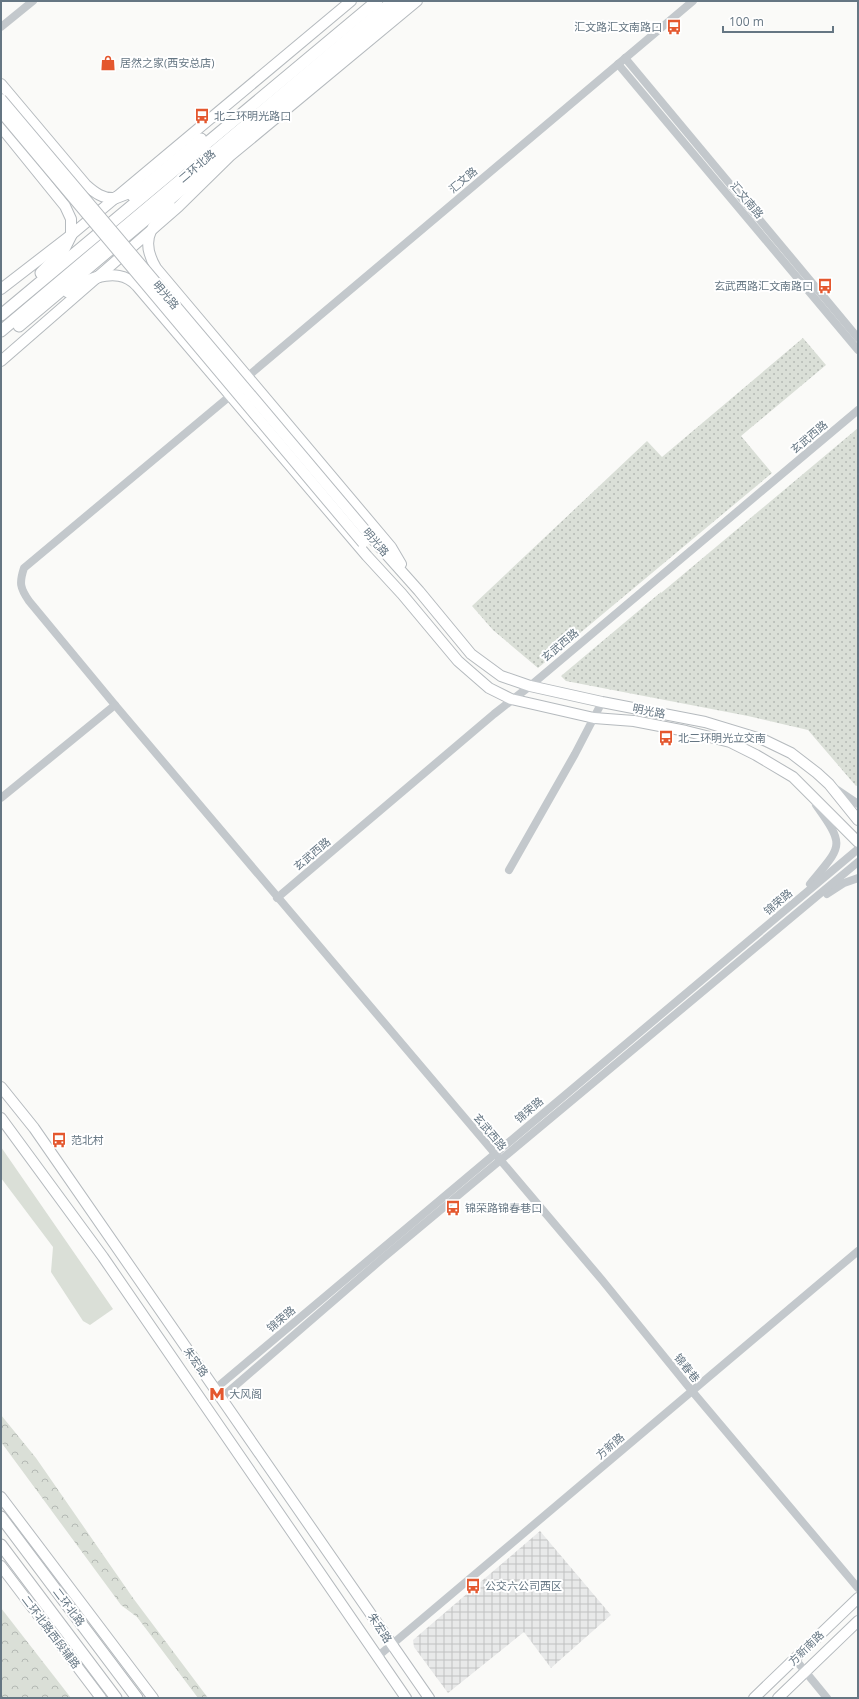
<svg xmlns="http://www.w3.org/2000/svg" width="859" height="1699" font-family="'Open Sans','Noto Sans SC',sans-serif">
	<style>
		.industrial { fill: url(#industrial-grid) }
		.grass { fill: url(#grass-dots) }
		.forest { fill: url(#forest-crowns) }
		.garden { fill: #dadfd7 }
		.lines { fill: none; stroke-linecap: round; stroke-linejoin: round }
		.major-casing { stroke: #b5babe; stroke-width: 12 }
		.highway-casing { stroke: #b4b9bd; stroke-width: 13 }
		.minor { stroke: #c3c8cc; stroke-width: 8 }
		.major { stroke: #fff; stroke-width: 10 }
		.highway { stroke: #fff; stroke-width: 11 }
		.major-bridge-casing { stroke: #b5babe; stroke-width: 12; stroke-linecap: butt }
		.major-bridge { stroke: #fff; stroke-width: 10 }
		.labels { text-anchor: middle; stroke-width: 4; stroke-linejoin: round; paint-order: stroke }
		.poi-label { font-size: 11px; fill: #657683; stroke: #fff; text-anchor: start }
		.street-label { font-size: 11px; fill: #657683; stroke: #fff }
	</style>
	<defs>
		<pattern id="industrial-grid" width="8" height="8" patternUnits="userSpaceOnUse"><rect width="8" height="8" fill="#e8e9e9"/><path d="M0 4h8M4 0v8" fill="none" stroke="#c0c1c2"/></pattern>
		<pattern id="grass-dots" width="8" height="8" patternUnits="userSpaceOnUse"><rect width="8" height="8" fill="#dadfd7"/><path d="M2 2h.1M6 6h.1" fill="none" stroke="#b4b9b4" stroke-width="1.8" stroke-linecap="round"/></pattern>
		<pattern id="forest-crowns" width="20" height="18" patternUnits="userSpaceOnUse"><rect width="20" height="18" fill="#dadfd7"/><path d="M2 6a3 3 0 1 1 6 0M12 15a3 3 0 1 1 6 0" fill="none" stroke="#b4b9b4"/></pattern>
	</defs>
	<rect width="100%" height="100%" fill="#fafaf8"/>
	<path class="industrial" d="M540,1531L611,1615L551,1668L524,1632L448,1693L414,1647L413,1640Z"/>
	<g class="grass">
		<path d="M803,338L826,365L741,436L772,473L538,668L493,630L472,606L647,441L662,457Z"/>
		<path d="M858,428V785L856,786L808,730L748,716L566,681L561,676L661,592V593Z"/>
	</g>
	<g class="forest">
		<path d="M1,1415L36,1458L133,1598L208,1698H198L137,1617L121,1605L1,1442Z"/>
		<path d="M1,1608L71,1698H1Z"/>
	</g>
	<path class="garden" d="M1,1147L113,1309L90,1325L83,1321L51,1272L53,1247L1,1178Z"/>
	<g class="lines">
		<g class="major-casing">
			<g id="major">
				<path d="M1,84L86,185C95,193 103,199 115,198"/>
				<path d="M1,127L65,206L71,219V235"/>
				<path d="M151,231C145,243 149,256 156,268L391,547L401,564"/>
				<path d="M98,277C113,274 126,274 137,286L367,556L402,594L458,661L489,688L511,699L594,718L634,721L686,731L730,742L756,755L793,777L858,842"/>
				<path d="M1,289L71,235L351,1"/>
				<path d="M1,361L178,207L230,156L417,1"/>
				<path d="M370,536L419,591L471,654L501,676L530,686L602,702L705,722L764,740L791,753L817,773L829,784L858,820"/>
				<path d="M1,1087L34,1128L429,1698"/>
				<path d="M1,1118L103,1257L406,1698"/>
				<path d="M1,1497L153,1698"/>
				<path d="M1,1566L101,1698"/>
				<path d="M754,1698L858,1598"/>
				<path d="M778,1698L858,1621"/>
			</g>
		</g>
		<g class="highway-casing">
			<g id="highway">
				<path d="M133,196L201,139"/>
				<path d="M115,198L128,193L138,187"/>
				<path d="M153,228L169,204"/>
				<path d="M41,273L64,249L71,235"/>
				<path d="M68,292L87,281L98,277"/>
				<path d="M1,315L377,1"/>
				<path d="M19,326L406,1"/>
				<path d="M1,331L393,1"/>
				<path d="M1,1517L137,1698"/>
				<path d="M1,1545L116,1698"/>
			</g>
		</g>
		<g class="minor">
			<path d="M1,27L33,1"/>
			<path d="M625,58L858,338"/>
			<path d="M618,64L858,350"/>
			<path d="M247,377L693,1"/>
			<path d="M115,705L29,601C20,588 19,583 24,568L230,396"/>
			<path d="M836,789L858,804"/>
			<path d="M1,798L115,705L602,1280L692,1391L858,1588"/>
			<path d="M509,870L575,754L602,702"/>
			<path d="M810,884C842,845 846,847 816,805"/>
			<path d="M827,894L844,883L858,878"/>
			<path d="M277,898L494,714L530,686L858,410"/>
			<path d="M215,1389L858,849"/>
			<path d="M221,1398L383,1258L858,862"/>
			<path d="M377,1657L858,1251"/>
			<path d="M795,1659L827,1698"/>
		</g>
		<use href="#major" class="major"/>
		<use href="#highway" class="highway"/>
		<g class="major-bridge-casing">
			<g id="major-bridge">
				<path d="M1,99L370,536"/>
				<path d="M1,112L363,543"/>
			</g>
		</g>
		<use href="#major-bridge" class="major-bridge"/>
	</g>
	<defs>
		<g id="bus-bare" transform="scale(1.2)"><path d="M-5-6H5V4H4V6H2V4H-2V6H-4V4H-5ZM-3.5-4V0h7V-4ZM-3.5 1.2v1.5H-2V1.2ZM2 1.2v1.5H3.5V1.2Z" fill="#e4572e" stroke="#fff" stroke-width="2.5" paint-order="stroke"/></g>
		<g id="shop-bare" transform="scale(1.2)"><path d="M-5-2.5h2.3a2.7 3.5 0 0 1 5.4 0H5L5.5 6h-11ZM-1.5-2.5h3a1.5 2.3 0 0 0-3 0Z" fill="#e4572e" stroke="#fff" stroke-width="2.5" paint-order="stroke"/></g>
		<g id="metro-bare" transform="scale(1.2)"><path d="M-5.5 5V-5H-3L0 0L3-5H5.5V5H3V-.5L0 4L-3-.5V5Z" fill="#e4572e" stroke="#fff" stroke-width="2.5" paint-order="stroke"/></g>
	</defs>
	<g fill-rule="evenodd">
		<use href="#bus-bare" x="674" y="27"/>
		<use href="#shop-bare" x="108" y="63"/>
		<use href="#bus-bare" x="202" y="116"/>
		<use href="#bus-bare" x="825" y="286"/>
		<use href="#bus-bare" x="666" y="738"/>
		<use href="#bus-bare" x="59" y="1140"/>
		<use href="#bus-bare" x="453" y="1208"/>
		<use href="#metro-bare" x="217" y="1394"/>
		<use href="#bus-bare" x="473" y="1586"/>
	</g>
	<g class="labels">
		<g class="poi-label">
			<text x="662" y="31" text-anchor="end">汇文路汇文南路口</text>
			<text x="120" y="67">居然之家(西安总店)</text>
			<text x="214" y="120">北二环明光路口</text>
			<text x="813" y="290" text-anchor="end">玄武西路汇文南路口</text>
			<text x="678" y="742">北二环明光立交南</text>
			<text x="71" y="1144">范北村</text>
			<text x="465" y="1212">锦荣路锦春巷口</text>
			<text x="229" y="1398">大风阁</text>
			<text x="485" y="1590">公交六公司西区</text>
		</g>
		<g class="street-label">
			<text transform="translate(197 166) rotate(-40)" y="4">二环北路</text>
			<text transform="translate(463 180) rotate(-40)" y="4">汇文路</text>
			<text transform="translate(747 200) rotate(50)" y="4">汇文南路</text>
			<text transform="translate(166 295) rotate(50)" y="4">明光路</text>
			<text transform="translate(809 437) rotate(-40)" y="4">玄武西路</text>
			<text transform="translate(376 542) rotate(49)" y="4">明光路</text>
			<text transform="translate(560 645) rotate(-40)" y="4">玄武西路</text>
			<text transform="translate(649 711) rotate(11)" y="4">明光路</text>
			<text transform="translate(312 854) rotate(-40)" y="4">玄武西路</text>
			<text transform="translate(778 902) rotate(-40)" y="4">锦荣路</text>
			<text transform="translate(529 1110) rotate(-40)" y="4">锦荣路</text>
			<text transform="translate(490 1132) rotate(50)" y="4">玄武西路</text>
			<text transform="translate(281 1319) rotate(-40)" y="4">锦荣路</text>
			<text transform="translate(196 1362) rotate(55)" y="4">朱宏路</text>
			<text transform="translate(687 1368) rotate(51)" y="4">锦春巷</text>
			<text transform="translate(610 1446) rotate(-40)" y="4">方新路</text>
			<text transform="translate(69 1607) rotate(53)" y="4">二环北路</text>
			<text transform="translate(380 1628) rotate(57)" y="4">朱宏路</text>
			<text transform="translate(51 1632) rotate(53)" y="4">二环北路西段辅路</text>
			<text transform="translate(806 1648) rotate(-44)" y="4">方新南路</text>
		</g>
	</g>
	<rect width="859" height="1699" fill="none" stroke="#657683" stroke-width="4"/>
	<path d="M723 26v6h110v-6" fill="none" stroke="#657683" stroke-width="2"/>
	<text x="729" y="26" font-size="12" fill="#657683" stroke="#ffffff" stroke-width="3" paint-order="stroke">100 m</text>
</svg>
